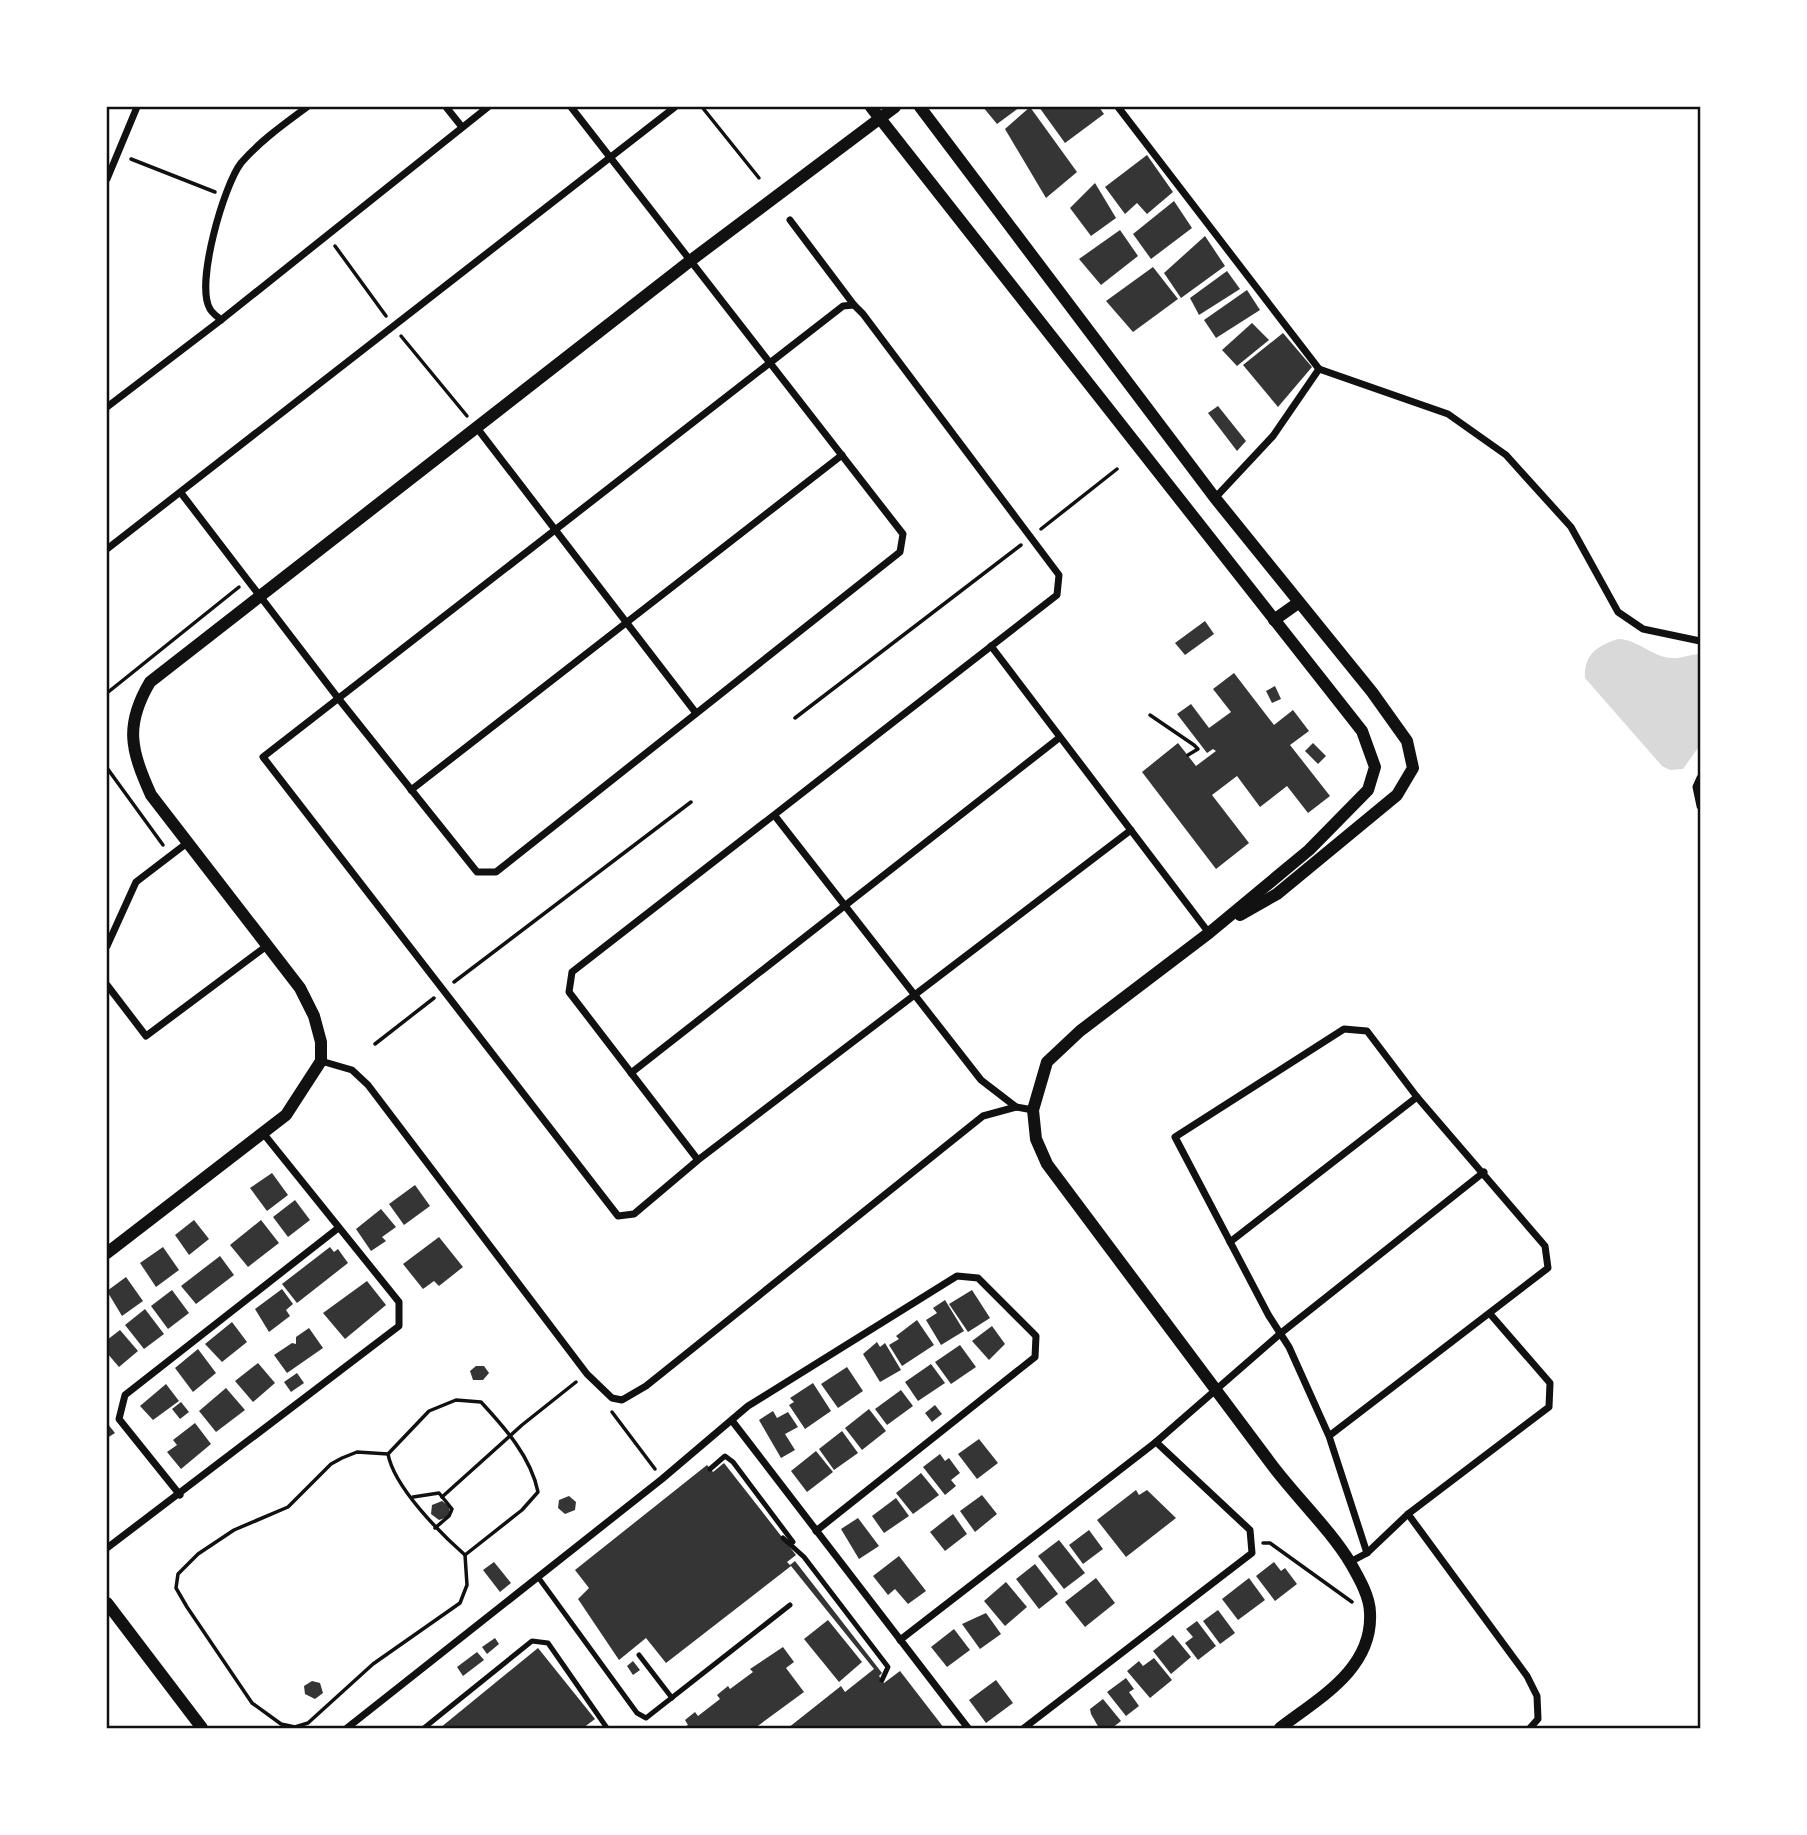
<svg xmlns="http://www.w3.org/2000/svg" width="1807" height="1835" font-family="'Public Sans',sans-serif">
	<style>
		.water { fill: #d9d9d9 }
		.building { fill: #353535 }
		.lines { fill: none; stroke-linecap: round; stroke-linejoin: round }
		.path { stroke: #111; stroke-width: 3.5 }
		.service { stroke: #111; stroke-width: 5 }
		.minor { stroke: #111; stroke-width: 7 }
		.tertiary { stroke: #111; stroke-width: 12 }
		.neatline { fill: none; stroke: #111; stroke-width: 2.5 }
	</style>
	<rect width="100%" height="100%" fill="#fff"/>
	<path class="water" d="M1618,639C1640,640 1651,657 1672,658C1681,659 1691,654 1700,654V745L1683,769L1670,770L1662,766L1585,678C1584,654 1597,646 1618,639Z"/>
	<g class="building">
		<path d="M983,107H1020L997,124Z"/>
		<path d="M1030,107L1077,172L1046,198L1005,129Z"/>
		<path d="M1039,107H1099L1104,114L1065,143Z"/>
		<path d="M1147,155L1173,192L1147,214L1137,203L1125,214L1105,187Z"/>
		<path d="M1095,183L1116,218L1091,236L1070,208Z"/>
		<path d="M1174,201L1192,228L1151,259L1133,234Z"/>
		<path d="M1120,230L1138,256L1101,285L1079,259Z"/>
		<path d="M1205,236L1225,266L1181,298L1164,273Z"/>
		<path d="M1153,267L1178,299L1133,332L1106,301Z"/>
		<path d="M1227,271L1240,289L1199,315L1190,298Z"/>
		<path d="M1247,290L1260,310L1216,338L1204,320Z"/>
		<path d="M1252,323L1269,340L1237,366L1222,350Z"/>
		<path d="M1283,333L1312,367L1278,407L1243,365Z"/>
		<path d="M1218,406L1246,441L1237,451L1208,413Z"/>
		<path d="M1205,621L1214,634L1185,655L1175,643Z"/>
		<path d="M1234,673L1274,725L1293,710L1309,731L1290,745L1330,796L1308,813L1287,786L1260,807L1237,776L1212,795L1249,843L1216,869L1142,772L1178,743L1196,766L1216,751L1213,749L1207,753L1177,714L1191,704L1209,728L1231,712L1213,689Z"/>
		<path d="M1275,686L1281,699L1272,703L1266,691Z"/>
		<path d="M1313,743L1326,756L1318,764L1305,751Z"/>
		<path d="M272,1173L288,1195L267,1211L250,1188Z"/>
		<path d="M415,1185L430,1206L404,1225L389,1204Z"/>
		<path d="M295,1200L310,1220L288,1237L273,1217Z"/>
		<path d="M381,1209L396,1227L382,1237L386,1241L371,1251L356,1229Z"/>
		<path d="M194,1220L209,1239L189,1255L175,1235Z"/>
		<path d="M261,1220L279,1243L248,1267L230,1245Z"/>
		<path d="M439,1237L463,1267L439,1286L434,1281L423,1289L403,1264Z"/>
		<path d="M163,1247L179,1270L156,1287L140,1263Z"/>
		<path d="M330,1247L334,1252L338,1249L348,1263L297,1303L282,1284Z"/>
		<path d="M220,1256L234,1275L196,1304L181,1286Z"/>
		<path d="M126,1277L143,1301L122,1316L107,1291Z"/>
		<path d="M367,1281L386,1305L345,1339L323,1313Z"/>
		<path d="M282,1289L293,1304L286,1310L290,1316L269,1332L255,1309Z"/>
		<path d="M172,1290L189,1313L168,1329L151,1306Z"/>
		<path d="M972,1290L990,1318L968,1332L949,1304Z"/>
		<path d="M945,1300L964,1331L941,1345L926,1320L937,1313L933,1308Z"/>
		<path d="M145,1309L164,1334L144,1349L125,1325Z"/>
		<path d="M917,1320L934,1345L902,1366L889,1345L899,1339L896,1336Z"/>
		<path d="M232,1322L247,1342L222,1362L205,1344Z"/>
		<path d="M992,1326L1005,1344L989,1360L972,1341Z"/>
		<path d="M309,1328L323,1348L287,1373L274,1355L292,1343L296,1344V1337Z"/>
		<path d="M120,1330L138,1351L119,1367L107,1353V1340Z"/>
		<path d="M877,1342L880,1347L885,1343L901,1370L880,1382L863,1354Z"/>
		<path d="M960,1345L976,1367L951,1384L935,1362Z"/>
		<path d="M198,1349L216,1373L193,1392L175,1368Z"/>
		<path d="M258,1363L275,1383L253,1402L235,1381Z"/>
		<path d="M931,1364L945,1383L918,1401L905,1382Z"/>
		<path d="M476,1366H484L489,1373L483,1380H473L470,1371Z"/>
		<path d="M847,1367L863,1391L838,1408L821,1384Z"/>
		<path d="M297,1373L304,1383L291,1392L284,1382Z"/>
		<path d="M813,1383L831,1411L805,1429L789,1405L794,1402L790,1398Z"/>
		<path d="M166,1384L179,1401L153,1420L140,1406Z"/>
		<path d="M226,1388L245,1410L216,1432L199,1411Z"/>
		<path d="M901,1390L913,1406L887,1425L875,1409Z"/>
		<path d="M181,1402L189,1412L180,1419L172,1409Z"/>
		<path d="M935,1405L942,1414L932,1422L925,1413Z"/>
		<path d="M869,1409L886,1431L862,1450L845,1428Z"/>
		<path d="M773,1411L777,1418L788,1412L798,1427L785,1434L795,1450L781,1458L759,1420Z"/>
		<path d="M107,1423L115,1433L107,1438Z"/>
		<path d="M195,1423L211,1444L181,1469L167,1452L177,1445L173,1440Z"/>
		<path d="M842,1431L858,1453L834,1470L819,1449Z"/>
		<path d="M979,1439L998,1463L977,1479L958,1454Z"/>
		<path d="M816,1451L833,1472L807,1492L791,1471Z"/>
		<path d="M940,1454L945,1461L949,1458L960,1473L951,1480L956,1486L945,1495L923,1467Z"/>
		<path d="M724,1463L796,1555L787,1562L790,1565L795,1561L882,1673L879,1676L884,1683L900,1671L944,1728H788L841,1686L845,1692L874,1669L791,1566L666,1663L646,1638L619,1660L578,1599L589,1588L575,1570L707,1465L713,1472Z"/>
		<path d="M921,1473L939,1495L913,1514L896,1493Z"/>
		<path d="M1136,1490L1139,1495L1147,1490L1176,1518L1126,1557L1097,1520Z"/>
		<path d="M982,1495L997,1514L975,1532L960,1511Z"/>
		<path d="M569,1496L576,1502L575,1510L565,1514L558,1508L559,1500Z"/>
		<path d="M896,1498L909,1516L884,1533L872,1516Z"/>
		<path d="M442,1501L450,1507L448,1517L439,1520L431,1514L432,1505Z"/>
		<path d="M953,1514L967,1534L945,1551L930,1532Z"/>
		<path d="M858,1518L879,1546L859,1559L841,1529Z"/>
		<path d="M1089,1530L1103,1549L1083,1564L1069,1545Z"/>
		<path d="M1059,1540L1085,1573L1064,1589L1038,1556Z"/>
		<path d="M899,1556L926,1591L908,1604L895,1589L888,1595L873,1576Z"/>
		<path d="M494,1562L511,1583L500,1592L483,1570Z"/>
		<path d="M1274,1562L1281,1571L1285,1568L1297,1584L1275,1601L1256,1576Z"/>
		<path d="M1035,1564L1058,1594L1039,1609L1016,1579Z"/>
		<path d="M1096,1578L1115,1603L1085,1627L1065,1602Z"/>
		<path d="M1249,1578L1265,1600L1238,1620L1222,1599Z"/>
		<path d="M1006,1582L1027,1607L1005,1626L984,1601Z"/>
		<path d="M1218,1610L1235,1633L1220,1644L1203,1621Z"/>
		<path d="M986,1613L1001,1634L980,1649L962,1624Z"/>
		<path d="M828,1620L862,1662L839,1682L804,1639Z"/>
		<path d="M1197,1621L1216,1646L1198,1660L1185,1643L1193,1637L1186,1629Z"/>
		<path d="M954,1629L970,1650L947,1667L931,1647Z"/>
		<path d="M1173,1635L1191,1657L1171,1674L1153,1651Z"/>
		<path d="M495,1638L499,1644L487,1654L482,1647Z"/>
		<path d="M783,1647L794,1662L786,1668L804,1692L755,1728H683L688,1725L685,1720L695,1712L698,1716L720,1699L717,1695L728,1686L730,1689L753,1672L750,1669Z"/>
		<path d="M538,1648L595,1719L583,1728H440Z"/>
		<path d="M477,1652L484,1660L463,1676L457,1667Z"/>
		<path d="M1154,1658L1172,1680L1150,1698L1127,1671L1139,1661L1143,1666Z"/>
		<path d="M633,1661L640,1670L633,1675L627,1666Z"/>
		<path d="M1126,1678L1134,1689L1129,1692L1139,1706L1126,1716L1107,1692Z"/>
		<path d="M996,1680L1013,1703L986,1723L969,1700Z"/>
		<path d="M312,1681L320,1683L323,1693L315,1699L305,1694L304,1686Z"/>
		<path d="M1103,1699L1121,1721L1112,1728H1099L1091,1714L1090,1709Z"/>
	</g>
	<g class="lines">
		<g class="path">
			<path d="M702,107L759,178"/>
			<path d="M131,159L215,192"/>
			<path d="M335,246L386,316"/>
			<path d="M401,336L467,416"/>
			<path d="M1041,529L1117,469"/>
			<path d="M107,693L239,587"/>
			<path d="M1150,715L1194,745L1198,749L1188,755"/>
			<path d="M795,718L1021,545"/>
			<path d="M107,768L163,845"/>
			<path d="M454,982L691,802"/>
			<path d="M375,1044L434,998"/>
			<path d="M456,1400L481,1402C505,1428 531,1457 538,1492L522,1510L465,1555C440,1533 394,1487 388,1454L429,1411Z"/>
			<path d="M612,1412L655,1469"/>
			<path d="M388,1454L357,1452L342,1458L331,1464L288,1507L234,1530L198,1554L178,1574L176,1588L187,1607L252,1703L281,1724L295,1727L308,1723L373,1664L460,1603L467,1585L465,1555"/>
			<path d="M413,1497L439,1493L452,1509L449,1516L435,1528"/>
			<path d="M442,1497L522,1425L576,1382"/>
			<path d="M1263,1543H1270L1352,1602"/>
		</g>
		<g class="service">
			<path d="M710,1469L725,1456L733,1462L793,1542"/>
			<path d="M783,1538L804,1557L888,1667L882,1680"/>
			<path d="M538,1577L637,1713L646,1718L790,1605"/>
			<path d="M639,1655L672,1698"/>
			<path d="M424,1728L532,1641L548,1643L607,1728"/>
		</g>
		<g class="minor">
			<path d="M446,107L462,127"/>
			<path d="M1118,107L1319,369L1273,436L1215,498"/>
			<path d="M107,179L137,107"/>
			<path d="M790,220L854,305"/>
			<path d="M221,320C218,317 212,313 210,309C195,284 224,185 241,163C260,141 284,124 307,107"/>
			<path d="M1319,369L1448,414L1506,455L1571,527L1618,612L1643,629L1700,641"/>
			<path d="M107,407L221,320L488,107"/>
			<path d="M477,428L696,713"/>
			<path d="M181,493L338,698L477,872H496L900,552L903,534L571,107"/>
			<path d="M107,549L675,107"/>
			<path d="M991,646L1209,933"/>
			<path d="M1700,778L1696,787L1700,806"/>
			<path d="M411,790L842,455"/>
			<path d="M775,816L981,1080L1016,1107"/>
			<path d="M107,946L136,882L187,843"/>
			<path d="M107,985L146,1036L268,945"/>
			<path d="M321,1061L352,1070L368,1085L587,1374L612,1398L622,1400L646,1386L983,1116L1016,1107L1033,1110"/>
			<path d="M631,1073L1059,738"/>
			<path d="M698,1160L569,992L572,972L1057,595L1059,575L863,314L854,305L843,306L263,757L618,1216L634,1214L698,1160L1131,830"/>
			<path d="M1230,1242L1417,1097"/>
			<path d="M733,1422L968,1728"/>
			<path d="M1329,1436L1548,1268L1545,1246L1417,1097L1367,1031L1344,1029L1175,1137L1269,1316L1289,1347L1329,1436L1367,1553"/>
			<path d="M1156,1442L1281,1333L1484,1172"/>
			<path d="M180,1495L119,1419L125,1395L337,1229"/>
			<path d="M1408,1514L1527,1676L1537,1696L1538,1719L1530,1728"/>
			<path d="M107,1548L399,1326V1302L263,1133"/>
			<path d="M1350,1562L1367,1553L1408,1514L1549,1407L1550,1383L1491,1315"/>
			<path d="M900,1640L1156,1442L1250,1530L1252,1553L1024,1728"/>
			<path d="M347,1728L662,1479L748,1406L957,1276L978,1278L1036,1336L1035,1357L816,1531"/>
		</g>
		<g class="tertiary">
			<path d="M871,107L1362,731L1375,767L1368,790L1309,850L1209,933L1080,1031L1047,1062L1033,1110L1036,1139L1047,1164C1121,1263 1195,1362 1269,1461C1293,1494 1331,1530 1351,1564C1359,1578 1370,1597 1370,1613C1373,1669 1319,1698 1280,1728"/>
			<path d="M920,107L1215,498L1372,692L1407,741L1413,768L1397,795L1277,894L1240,915"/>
			<path d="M1274,620L1298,603"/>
			<path d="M107,1253L286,1115L321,1061V1042L314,1016L300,988L151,795C131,750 124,726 150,682L690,261L895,107"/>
			<path d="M107,1603L202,1728"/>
		</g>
	</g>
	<rect width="1807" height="1835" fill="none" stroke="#ffffff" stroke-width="217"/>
	<rect x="108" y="108" width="1591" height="1619" class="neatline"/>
</svg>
